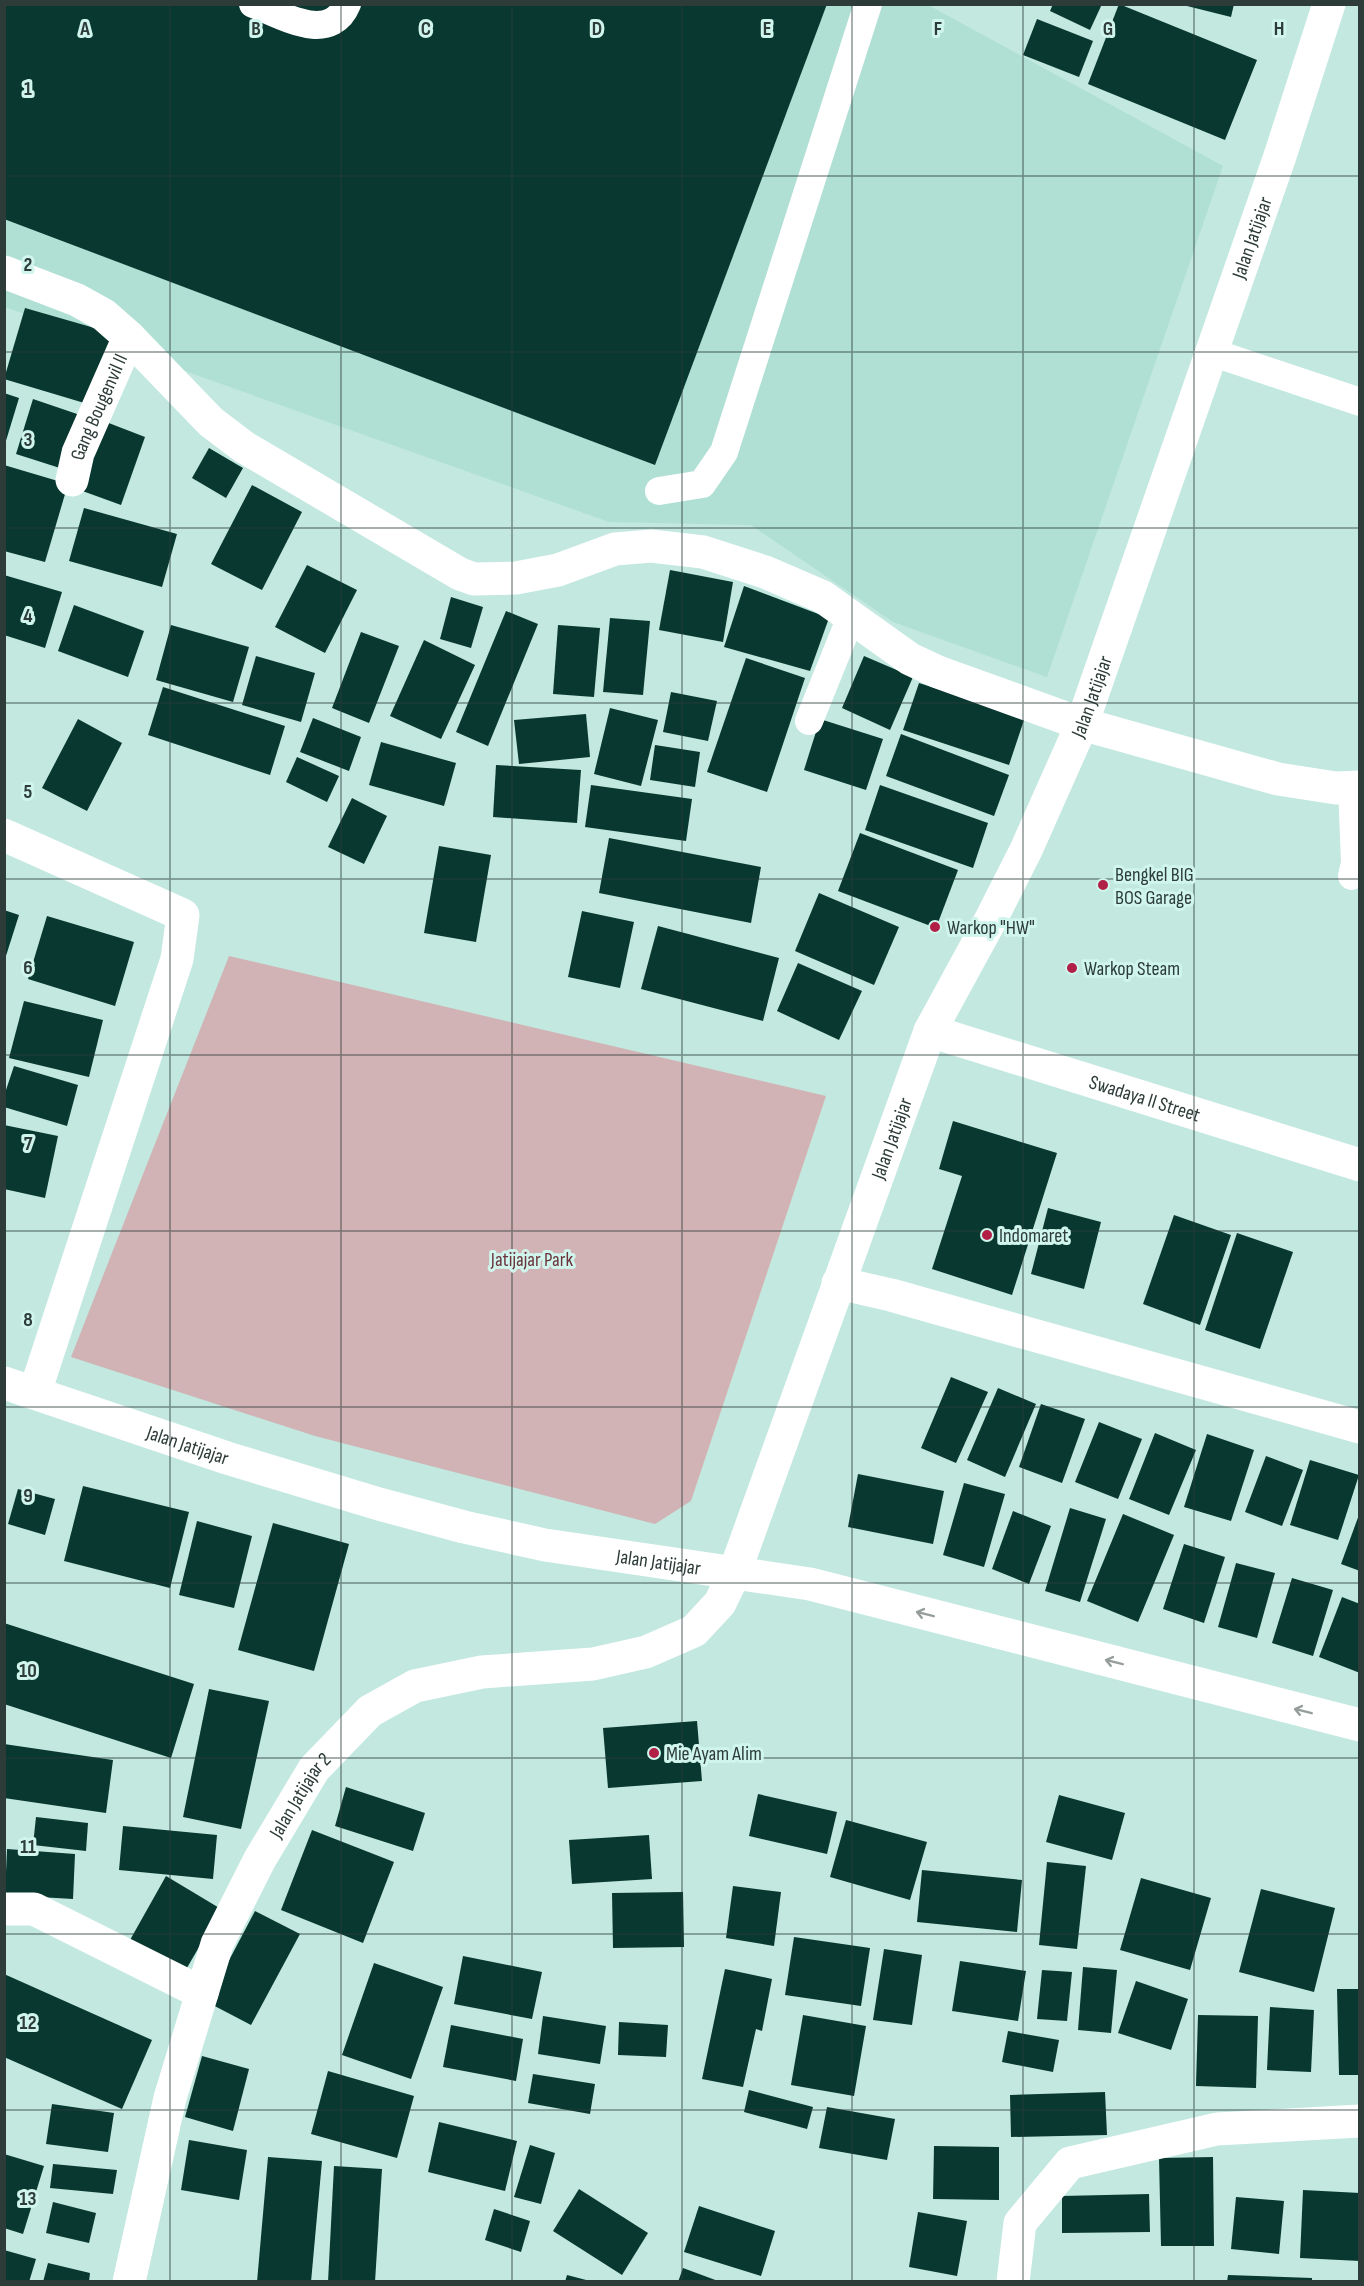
<svg xmlns="http://www.w3.org/2000/svg" width="1364" height="2286" font-family="'Sofia Sans Condensed',sans-serif">
	<style>
		.built { fill: #b0dfd4 }
		.green { fill: #d1b3b5 }
		.building { fill: #083830 }
		.lines { fill: none; stroke-linecap: round; stroke-linejoin: round }
		.service { stroke: #fff; stroke-width: 28 }
		.minor { stroke: #fff; stroke-width: 33 }
		.tertiary { stroke: #fff; stroke-width: 33 }
		.oneway { stroke: #969e9c }
		.grid { fill: none; stroke: #2d3c39; stroke-width: 1.5; stroke-opacity: 0.55 }
		.poi-dot { fill: #b11e46; stroke: #cff5ec; stroke-width: 2 }
		.labels { text-anchor: middle; stroke-width: 6; stroke-linejoin: round; paint-order: stroke }
		.street-label { font-size: 20px; fill: #2d3c39; stroke: #cff5ec }
		.poi-label { font-size: 20px; fill: #2d3c39; stroke: #cff5ec; text-anchor: start }
		.park-label { font-size: 20px; fill: #6c333b; stroke: #cff5ec }
		.grid-label { font-size: 20px; text-anchor: middle; font-weight: bold; fill: #2d3c39; stroke: #cff5ec; stroke-width: 6; stroke-linejoin: round; paint-order: stroke }
	</style>
	<rect width="100%" height="100%" fill="#c2e8df"/>
	<path class="built" d="M5,5H928L1223,166L1047,677L893,622L751,525L609,522L5,307Z"/>
	<path class="green" d="M229,956L826,1096L691,1501L655,1524L315,1436L71,1357Z"/>
	<g class="building">
		<path d="M4,4H827L655,465L4,219Z"/>
		<path d="M1053,4H1102L1090,30L1050,11Z"/>
		<path d="M1119,4L1257,60L1225,140L1088,84Z"/>
		<path d="M1179,4H1234L1231,17Z"/>
		<path d="M1037,19L1093,41L1079,77L1023,55Z"/>
		<path d="M25,308L112,333L91,405L4,379Z"/>
		<path d="M4,393L19,398L5,444H4Z"/>
		<path d="M33,399L80,415L63,469L16,454Z"/>
		<path d="M101,420L145,437L121,505L77,489Z"/>
		<path d="M209,448L243,468L226,498L192,478Z"/>
		<path d="M4,465L68,484L45,562L4,551Z"/>
		<path d="M252,485L302,512L262,590L211,564Z"/>
		<path d="M84,508L177,534L162,587L69,561Z"/>
		<path d="M307,565L357,590L325,653L275,627Z"/>
		<path d="M670,570L733,582L723,642L659,630Z"/>
		<path d="M4,575L62,592L45,648L4,635Z"/>
		<path d="M744,586L829,618L810,671L724,647Z"/>
		<path d="M451,597L483,607L471,648L440,639Z"/>
		<path d="M74,605L144,631L128,677L58,651Z"/>
		<path d="M506,611L538,624L488,746L456,732Z"/>
		<path d="M610,618L650,621L643,695L603,692Z"/>
		<path d="M171,625L249,647L233,702L156,680Z"/>
		<path d="M558,625L600,628L594,697L553,694Z"/>
		<path d="M361,632L399,646L369,723L332,708Z"/>
		<path d="M424,640L475,665L441,739L390,716Z"/>
		<path d="M256,656L315,673L301,722L242,705Z"/>
		<path d="M864,656L913,677L890,730L842,708Z"/>
		<path d="M746,658L805,678L767,792L707,772Z"/>
		<path d="M919,683L1025,717L1009,765L903,730Z"/>
		<path d="M163,687L285,726L270,775L148,735Z"/>
		<path d="M671,692L717,701L708,741L663,732Z"/>
		<path d="M610,708L658,720L641,786L594,774Z"/>
		<path d="M586,714L590,757L519,764L514,720Z"/>
		<path d="M313,718L361,737L349,771L300,752Z"/>
		<path d="M78,719L122,743L87,811L42,788Z"/>
		<path d="M820,719L883,739L866,790L804,770Z"/>
		<path d="M901,734L1009,775L994,816L886,776Z"/>
		<path d="M381,742L456,763L444,806L369,785Z"/>
		<path d="M655,745L700,752L695,787L650,780Z"/>
		<path d="M297,757L339,776L327,802L286,782Z"/>
		<path d="M496,765L581,770L577,823L493,817Z"/>
		<path d="M591,785L692,799L686,841L585,827Z"/>
		<path d="M880,785L988,823L973,868L865,830Z"/>
		<path d="M352,798L387,816L364,864L328,847Z"/>
		<path d="M860,833L958,870L936,928L838,891Z"/>
		<path d="M609,838L761,867L751,923L599,893Z"/>
		<path d="M439,846L491,855L476,942L424,933Z"/>
		<path d="M819,893L899,927L874,985L795,951Z"/>
		<path d="M4,910L19,915L5,959H4Z"/>
		<path d="M582,911L634,922L620,988L568,977Z"/>
		<path d="M47,916L134,942L115,1006L28,979Z"/>
		<path d="M658,926L779,958L763,1021L641,989Z"/>
		<path d="M798,963L862,991L839,1040L777,1011Z"/>
		<path d="M24,1001L103,1020L89,1077L9,1058Z"/>
		<path d="M14,1066L78,1085L67,1126L4,1107V1096Z"/>
		<path d="M953,1121L1057,1153L1012,1295L932,1269L962,1176L939,1169Z"/>
		<path d="M4,1125L58,1136L45,1198L4,1189Z"/>
		<path d="M1048,1208L1101,1222L1084,1289L1031,1274Z"/>
		<path d="M1174,1215L1231,1235L1200,1325L1143,1304Z"/>
		<path d="M1237,1233L1293,1252L1260,1349L1205,1330Z"/>
		<path d="M951,1377L988,1392L956,1463L921,1448Z"/>
		<path d="M998,1388L1036,1404L1005,1477L967,1460Z"/>
		<path d="M1041,1404L1085,1419L1062,1483L1019,1467Z"/>
		<path d="M1099,1422L1142,1439L1118,1499L1075,1482Z"/>
		<path d="M1155,1433L1196,1450L1169,1515L1129,1499Z"/>
		<path d="M1207,1434L1254,1450L1231,1521L1184,1507Z"/>
		<path d="M1266,1456L1303,1470L1282,1526L1245,1512Z"/>
		<path d="M1310,1460L1359,1475L1338,1540L1290,1525Z"/>
		<path d="M858,1474L944,1491L933,1544L848,1527Z"/>
		<path d="M964,1483L1005,1494L984,1567L943,1555Z"/>
		<path d="M83,1486L189,1512L170,1588L64,1561Z"/>
		<path d="M18,1489L55,1499L45,1535L8,1524Z"/>
		<path d="M1070,1508L1106,1519L1080,1602L1045,1591Z"/>
		<path d="M1013,1511L1051,1526L1029,1584L992,1569Z"/>
		<path d="M1360,1512V1571L1341,1564Z"/>
		<path d="M1123,1514L1174,1535L1138,1622L1087,1601Z"/>
		<path d="M197,1521L252,1536L234,1608L179,1595Z"/>
		<path d="M273,1523L349,1544L314,1671L238,1650Z"/>
		<path d="M1184,1544L1225,1557L1204,1623L1163,1609Z"/>
		<path d="M1236,1563L1275,1573L1257,1638L1218,1627Z"/>
		<path d="M1292,1578L1333,1590L1313,1656L1272,1643Z"/>
		<path d="M1342,1597L1360,1604V1673L1319,1657Z"/>
		<path d="M4,1623L194,1684L171,1758L4,1704Z"/>
		<path d="M209,1689L269,1701L241,1829L183,1817Z"/>
		<path d="M697,1721L702,1781L608,1788L603,1728Z"/>
		<path d="M4,1744L113,1760L106,1813L4,1798Z"/>
		<path d="M346,1787L425,1813L413,1851L335,1826Z"/>
		<path d="M758,1794L837,1812L827,1854L749,1836Z"/>
		<path d="M1059,1795L1125,1813L1112,1860L1046,1842Z"/>
		<path d="M36,1817L88,1823L86,1851L33,1845Z"/>
		<path d="M846,1820L927,1842L910,1900L830,1877Z"/>
		<path d="M123,1826L217,1835L213,1879L119,1870Z"/>
		<path d="M312,1830L394,1862L363,1943L281,1910Z"/>
		<path d="M649,1835L652,1879L572,1884L569,1840Z"/>
		<path d="M7,1849L75,1854L73,1899L5,1895Z"/>
		<path d="M1047,1862L1086,1866L1077,1949L1039,1945Z"/>
		<path d="M922,1870L1022,1880L1017,1932L917,1922Z"/>
		<path d="M166,1876L221,1909L184,1973L130,1940Z"/>
		<path d="M1141,1878L1211,1898L1190,1970L1120,1950Z"/>
		<path d="M733,1886L781,1892L774,1946L726,1938Z"/>
		<path d="M1261,1889L1335,1908L1314,1992L1239,1972Z"/>
		<path d="M683,1892L684,1947L613,1948L612,1893Z"/>
		<path d="M255,1911L300,1934L251,2025L207,2002Z"/>
		<path d="M794,1937L870,1948L861,2006L785,1995Z"/>
		<path d="M884,1949L922,1955L912,2025L873,2020Z"/>
		<path d="M463,1956L542,1972L532,2019L454,2004Z"/>
		<path d="M960,1961L1026,1971L1018,2021L952,2011Z"/>
		<path d="M374,1963L443,1987L411,2079L342,2055Z"/>
		<path d="M1083,1967L1117,1970L1111,2033L1078,2030Z"/>
		<path d="M725,1969L772,1979L762,2031L756,2029L743,2087L702,2079Z"/>
		<path d="M1042,1970L1072,1972L1067,2021L1037,2019Z"/>
		<path d="M4,1974L152,2040L122,2109L4,2057Z"/>
		<path d="M1136,1981L1188,1999L1171,2050L1118,2033Z"/>
		<path d="M1337,1989H1360V2075H1339Z"/>
		<path d="M1270,2007L1314,2010L1311,2072L1267,2070Z"/>
		<path d="M803,2015L866,2026L854,2096L791,2085Z"/>
		<path d="M1198,2015L1258,2016L1256,2088L1196,2086Z"/>
		<path d="M543,2016L606,2026L600,2064L538,2054Z"/>
		<path d="M619,2022L668,2025L666,2057L618,2055Z"/>
		<path d="M451,2025L523,2039L516,2081L443,2067Z"/>
		<path d="M1008,2031L1059,2040L1053,2072L1002,2062Z"/>
		<path d="M202,2056L249,2069L233,2131L185,2117Z"/>
		<path d="M328,2071L414,2096L397,2158L311,2134Z"/>
		<path d="M533,2074L595,2084L590,2114L528,2103Z"/>
		<path d="M749,2090L813,2107L807,2129L744,2112Z"/>
		<path d="M1105,2092L1107,2135L1011,2137L1010,2095Z"/>
		<path d="M52,2104L114,2113L108,2152L46,2144Z"/>
		<path d="M827,2107L895,2119L887,2160L819,2148Z"/>
		<path d="M439,2122L517,2141L505,2191L428,2172Z"/>
		<path d="M189,2140L247,2150L239,2200L181,2190Z"/>
		<path d="M530,2145L555,2153L541,2204L514,2197Z"/>
		<path d="M934,2146L999,2147V2200L933,2199Z"/>
		<path d="M4,2154L44,2166L23,2234L4,2228Z"/>
		<path d="M268,2157L322,2161L311,2282H257Z"/>
		<path d="M1213,2157L1214,2246H1161L1159,2158Z"/>
		<path d="M53,2164L117,2170L113,2194L50,2188Z"/>
		<path d="M334,2166L382,2169L375,2282H328Z"/>
		<path d="M579,2189L648,2233L622,2275L553,2231Z"/>
		<path d="M1303,2190L1360,2193V2261L1300,2258Z"/>
		<path d="M1149,2194L1150,2232L1062,2233V2196Z"/>
		<path d="M1236,2197L1284,2201L1279,2254L1231,2249Z"/>
		<path d="M53,2202L96,2213L89,2243L46,2233Z"/>
		<path d="M699,2206L775,2231L761,2276L684,2252Z"/>
		<path d="M494,2209L530,2221L521,2252L485,2240Z"/>
		<path d="M918,2212L967,2221L957,2276L909,2267Z"/>
		<path d="M4,2250L36,2259L29,2282H4Z"/>
		<path d="M48,2263L90,2273L89,2282H43Z"/>
		<path d="M683,2268L718,2281V2282H678Z"/>
		<path d="M567,2275L590,2281V2282H565Z"/>
		<path d="M1228,2275L1312,2278V2282H1227Z"/>
	</g>
	<g class="lines">
		<g class="service">
			<path d="M253,4C282,15 330,45 347,4"/>
			<path d="M1211,352L1360,402"/>
			<path d="M659,491L702,484L724,452L868,4"/>
			<path d="M809,721L851,617"/>
			<path d="M1352,787L1355,863L1352,876"/>
		</g>
		<g class="minor">
			<path d="M4,272L77,300L104,315L129,337L211,422L244,447L460,574L474,579L516,578L558,570L615,549L651,546L703,552L765,572L823,597L910,659L938,672L1082,724L1278,779L1336,788L1360,787"/>
			<path id="s1" d="M72,480L78,453L129,337"/>
			<path d="M4,835L183,915L177,959L35,1392"/>
			<path id="s2" d="M930,1031L1360,1165"/>
			<path d="M838,1283L891,1295L1360,1427"/>
			<path id="s3" d="M4,1383L227,1458L379,1504L464,1527L545,1545L810,1584L1360,1725"/>
			<path d="M4,1909H34L202,1993"/>
			<path d="M1013,2282L1020,2223L1070,2163L1217,2129L1360,2121"/>
		</g>
		<path class="tertiary" id="s4" d="M129,2282L170,2098L217,1944L260,1859L314,1769L370,1711L415,1686L482,1672L593,1664L646,1652L694,1631L720,1603L734,1574L930,1031L990,921L1026,850L1082,724L1280,156L1329,4"/>
	</g>
	<defs><path id="oneway-shaft" d="M-6 0H5M1.5-3L5.5 0L1.5 3" fill="none" stroke-width="1.6" stroke-linecap="round" stroke-linejoin="round" transform="scale(1.5)"/></defs>
	<g class="oneway">
		<use href="#oneway-shaft" transform="translate(925 1614) rotate(-166)"/>
		<use href="#oneway-shaft" transform="translate(1114 1662) rotate(-166)"/>
		<use href="#oneway-shaft" transform="translate(1303 1711) rotate(-166)"/>
	</g>
	<path class="grid" d="M170,4V2282M341,4V2282M512,4V2282M682,4V2282M852,4V2282M1023,4V2282M1194,4V2282M4,176H1360M4,352H1360M4,528H1360M4,703H1360M4,879H1360M4,1055H1360M4,1231H1360M4,1407H1360M4,1583H1360M4,1758H1360M4,1934H1360M4,2110H1360"/>
	<g class="poi-dot">
		<circle cx="1103" cy="885" r="6"/>
		<circle cx="935" cy="927" r="6"/>
		<circle cx="1072" cy="968" r="6"/>
		<circle cx="987" cy="1235" r="6"/>
		<circle cx="654" cy="1753" r="6"/>
	</g>
	<g class="labels">
		<g class="street-label">
			<text dy="7" stroke="none"><textPath href="#s4" startOffset="2474">Jalan Jatijajar</textPath></text>
			<text dy="7" stroke="none"><textPath href="#s1" startOffset="78">Gang Bougenvil II</textPath></text>
			<text dy="7" stroke="none"><textPath href="#s4" startOffset="1988">Jalan Jatijajar</textPath></text>
			<text dy="7" stroke="none"><textPath href="#s2" startOffset="225">Swadaya II Street</textPath></text>
			<text dy="7" stroke="none"><textPath href="#s4" startOffset="1502">Jalan Jatijajar</textPath></text>
			<text dy="7" stroke="none"><textPath href="#s3" startOffset="194">Jalan Jatijajar</textPath></text>
			<text dy="7" stroke="none"><textPath href="#s3" startOffset="680">Jalan Jatijajar</textPath></text>
			<text dy="7" stroke="none"><textPath href="#s4" startOffset="520">Jalan Jatijajar 2</textPath></text>
		</g>
		<g class="poi-label">
			<text x="1115" y="881">Bengkel BIG<tspan x="1115" dy="23">BOS Garage</tspan></text>
			<text x="947" y="934">Warkop "HW"</text>
			<text x="1084" y="975">Warkop Steam</text>
			<text x="999" y="1242">Indomaret</text>
			<text x="666" y="1760">Mie Ayam Alim</text>
		</g>
		<g class="park-label">
			<text x="532" y="1266">Jatijajar Park</text>
		</g>
	</g>
	<g class="grid-label">
		<text x="85" y="35">A</text>
		<text x="256" y="35">B</text>
		<text x="426" y="35">C</text>
		<text x="597" y="35">D</text>
		<text x="767" y="35">E</text>
		<text x="938" y="35">F</text>
		<text x="1108" y="35">G</text>
		<text x="1279" y="35">H</text>
		<text x="28" y="95">1</text>
		<text x="28" y="271">2</text>
		<text x="28" y="446">3</text>
		<text x="28" y="622">4</text>
		<text x="28" y="798">5</text>
		<text x="28" y="974">6</text>
		<text x="28" y="1150">7</text>
		<text x="28" y="1326">8</text>
		<text x="28" y="1502">9</text>
		<text x="28" y="1677">10</text>
		<text x="28" y="1853">11</text>
		<text x="28" y="2029">12</text>
		<text x="28" y="2205">13</text>
	</g>
	<rect width="1364" height="2286" fill="none" stroke="#2d3c39" stroke-width="12"/>
</svg>
